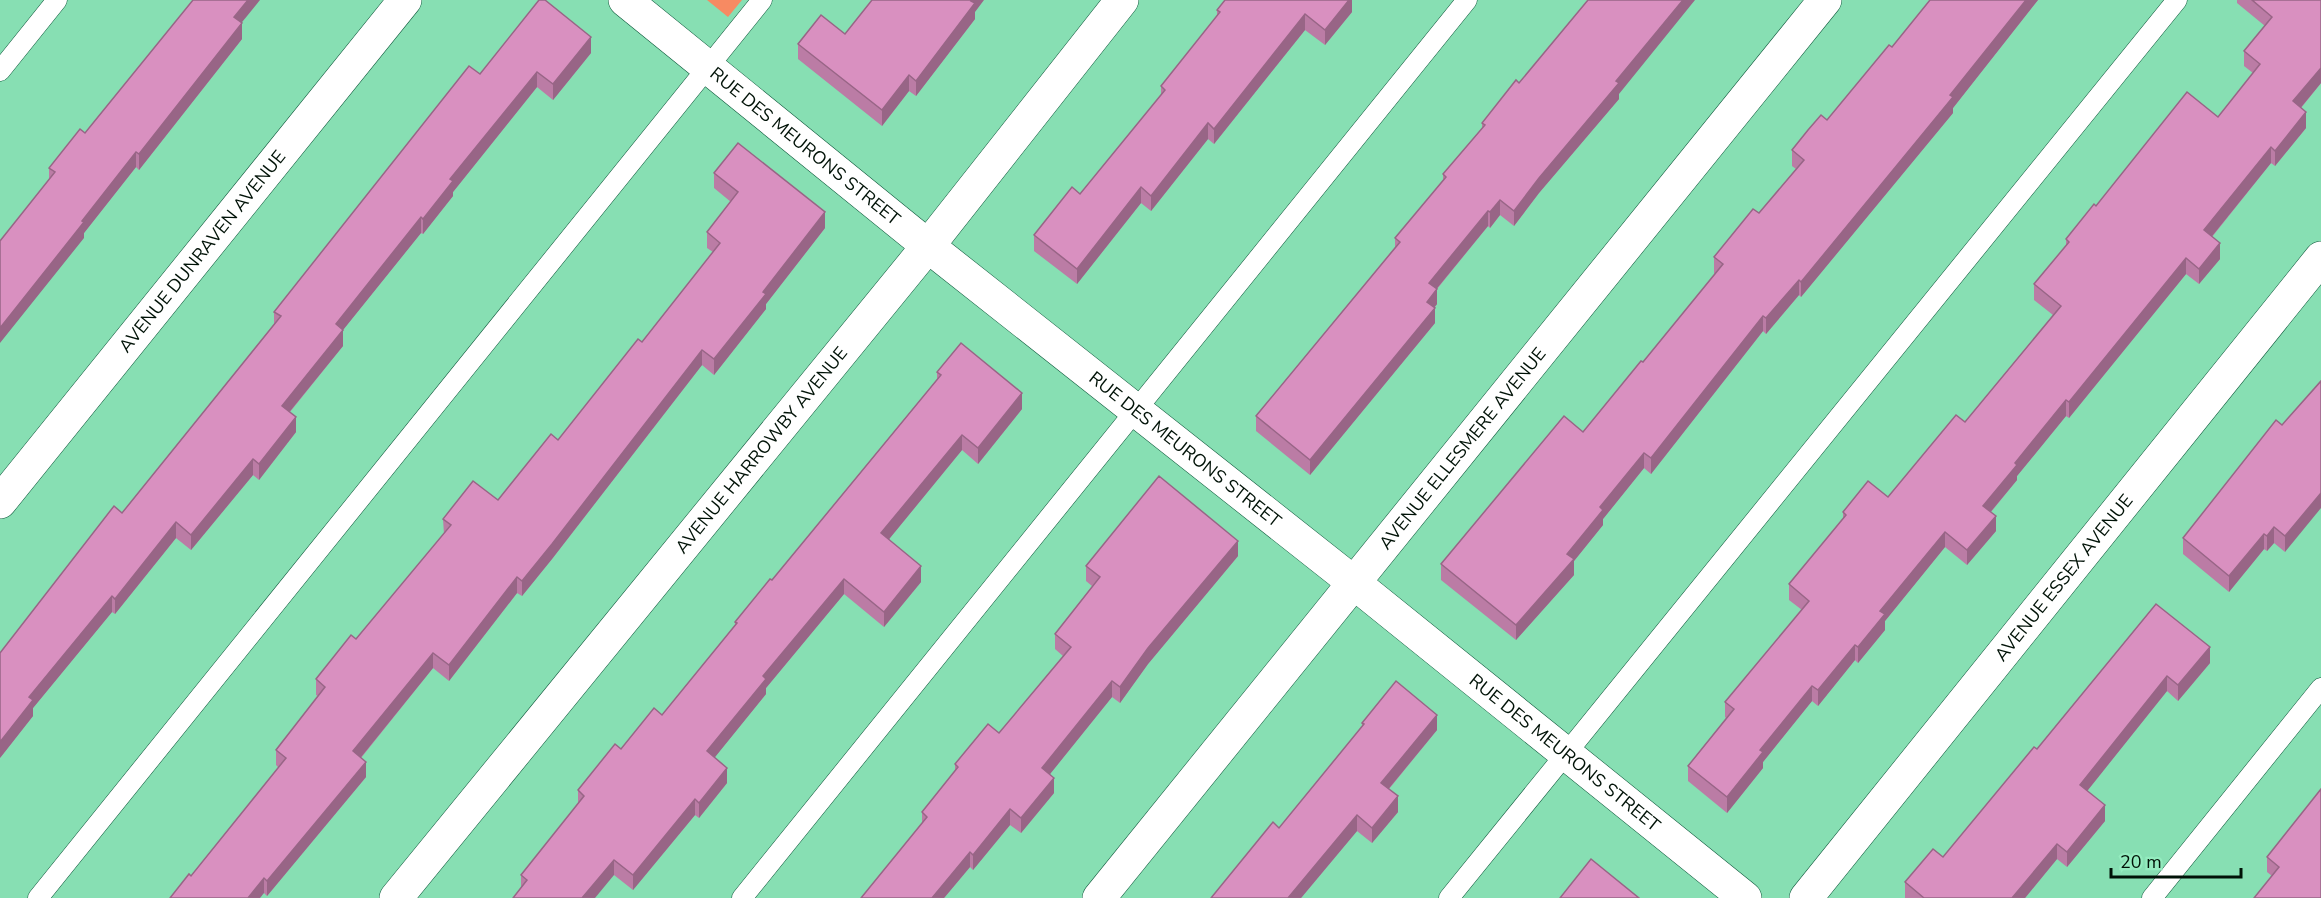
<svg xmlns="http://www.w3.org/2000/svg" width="2321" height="898" font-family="'Nunito Sans',sans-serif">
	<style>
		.green { fill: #f78a62 }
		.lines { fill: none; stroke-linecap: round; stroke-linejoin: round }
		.service-casing { stroke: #0e583b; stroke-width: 21 }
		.minor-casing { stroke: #0e583b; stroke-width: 34 }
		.tertiary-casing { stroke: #0e583b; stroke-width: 34 }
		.service { stroke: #fff; stroke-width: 20 }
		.minor { stroke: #fff; stroke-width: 33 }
		.tertiary { stroke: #fff; stroke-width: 33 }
		.wall { fill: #bb7ca5 }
		.shaded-wall { fill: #986586 }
		.building { fill: #d990c0; stroke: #986586; stroke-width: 1.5 }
		.labels { text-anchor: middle; stroke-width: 6; stroke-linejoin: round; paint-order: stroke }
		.street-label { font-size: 18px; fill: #001207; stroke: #94ecbf }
	</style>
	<rect width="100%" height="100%" fill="#87dfb3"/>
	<path class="green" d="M707,0H742L728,17Z"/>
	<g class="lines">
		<g class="service-casing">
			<g id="service">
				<path d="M0,71L57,0"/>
				<path d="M38,898L762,0"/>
				<path d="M742,898L1467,0"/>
				<path d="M1449,898L2177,0"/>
				<path d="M2152,898L2321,688"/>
			</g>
		</g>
		<g class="minor-casing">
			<g id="minor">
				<path id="s1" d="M0,502L405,0"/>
				<path id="s2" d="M396,898L928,246L1122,0"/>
				<path id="s3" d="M1099,898L1825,0"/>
				<path id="s4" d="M1806,898L2321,258"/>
			</g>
		</g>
		<g class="tertiary-casing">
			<g id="tertiary">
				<path id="s5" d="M625,0L928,246L1353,582L1745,898"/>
			</g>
		</g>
		<use href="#service" class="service"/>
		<use href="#minor" class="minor"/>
		<use href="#tertiary" class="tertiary"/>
	</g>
	<g class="wall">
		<path d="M1352,0V12L1325,45L1305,30L1214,144L1208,139L1151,211L1141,203L1077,284L1034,251V235L1080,194L1161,95V86L1217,16V10Z"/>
		<path d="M1930,0H2038L1953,108V113L1801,297L1799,295L1766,334L1763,331L1651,474L1644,468L1603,519V525L1574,561V575L1516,640L1441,580V564L1583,432L1643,362L1715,274L1714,273V257L1759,213L1796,169L1792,166V150L1827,120L1892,47Z"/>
		<path d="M2237,0H2321V83L2301,108L2306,128L2275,166L2271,163L2212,237L2220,259L2199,284L2186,274L2069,418L2066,416L2017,476V480L1991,512L1996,531L1967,565L1945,547L1885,621V630L1858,663L1855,660L1818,706L1812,701L1763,762V768L1727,813L1688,781V766L1726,718L1725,717V702L1802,610L1789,600V584L1843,519V512L1888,497L1965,422L2053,315L2034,300V284L2066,246V239L2096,206L2218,117L2253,73L2244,66V51L2265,26L2237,3Z"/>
		<path d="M975,12V19L916,96L909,91L882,126L798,59V44L845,34Z"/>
		<path d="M242,23V39L139,170L136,167L84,233V238L49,179V168L85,133Z"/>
		<path d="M591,53L553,100L537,87L453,192V196L423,234L421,233L343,330V346L290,412L296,432L259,480L253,475L191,550L176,538L115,614L112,612L33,708V716L0,758L122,513L274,324V312L480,74Z"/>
		<path d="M1519,83L1619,94V99L1539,193L1514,226L1500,215L1490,228L1488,226L1437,289V304L1434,308L1435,323L1310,475L1256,431V416L1395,247V238L1443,180V174L1482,128V123Z"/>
		<path d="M714,173L825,228L766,304V309L714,375L702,365L552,559L522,596L517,593L449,681L433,668L361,758L366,777L267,896L264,893L191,876L279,768L276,765V750L318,696L316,695V679L356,639L444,534L443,519L498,500L558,440L642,342L713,252L707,248V232L731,202L714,188Z"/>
		<path d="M937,372L1022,409L978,464L962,450L889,539L921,582L884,627L844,594L766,688V694L714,758L727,783L699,818L695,815L633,890L614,875L521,888V875L578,804V790L621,749L662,715L735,625V622L772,580L937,379Z"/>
		<path d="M2321,381L2285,552L2274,543L2267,551L2264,549L2229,592L2183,554V538Z"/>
		<path d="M1238,556L1148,664L1120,703L1112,697L1050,774L1054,793L1021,833L1010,825L973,870L970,867L944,898H861L922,824V812L955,772V764L999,733L1063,656L1055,649V634L1092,586L1086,581V566Z"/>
		<path d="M2156,604L2210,663L2178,701L2167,691L2087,791L2105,821L2067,867L2057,859L2025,898H1905V882L1943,857L2037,749Z"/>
		<path d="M1362,723L1437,730L1389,789L1398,812L1372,843L1357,831L1301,898H1211L1279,828L1362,727Z"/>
		<path d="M2267,857L2321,898L2272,876L2267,872Z"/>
	</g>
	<g class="shaded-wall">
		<path d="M248,0H260L234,32V17Z"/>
		<path d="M972,0H984L975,12V19L916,96V81Z"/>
		<path d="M1349,0H1352V12L1325,45V30Z"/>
		<path d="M1683,0H1695L1619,94V99L1539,193L1514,226V211L1539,178L1616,81Z"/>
		<path d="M2026,0H2038L1953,108V113L1801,297V282Z"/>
		<path d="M1305,14V30L1214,144V129Z"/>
		<path d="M242,23V39L139,170V154Z"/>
		<path d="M591,37V53L553,100V84Z"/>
		<path d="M2321,68V83L2293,117V101Z"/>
		<path d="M537,72V87L453,192V196L423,234V219L450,179Z"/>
		<path d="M909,75V91L882,126V110Z"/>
		<path d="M2306,112V128L2275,166V151Z"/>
		<path d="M1208,123V139L1151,211V196Z"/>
		<path d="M2271,147V163L2204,246V230Z"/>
		<path d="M136,152V167L84,233V238L0,343V328L82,221Z"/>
		<path d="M1141,187V203L1077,284V269Z"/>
		<path d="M1500,200V215L1490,228V212Z"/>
		<path d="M1488,211V226L1429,298V283Z"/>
		<path d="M825,212V228L766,304V309L714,375V359L763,292Z"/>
		<path d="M421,217V233L343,330V346L282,421V406L336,324Z"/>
		<path d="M2220,243V259L2199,284V269Z"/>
		<path d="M2186,258V274L2069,418V402Z"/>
		<path d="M1799,280V295L1766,334V318Z"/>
		<path d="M1437,289V304L1427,317V302Z"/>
		<path d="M1435,308V323L1310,475V460Z"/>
		<path d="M1763,316V331L1651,474V458Z"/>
		<path d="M702,350V365L552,559L522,596V581Z"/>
		<path d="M1022,393V409L978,464V448Z"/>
		<path d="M2066,400V416L2017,476V480L1983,521V506L2015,463Z"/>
		<path d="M296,417V432L259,480V464Z"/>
		<path d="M962,435V450L881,549V533Z"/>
		<path d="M1644,453V468L1603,519V525L1574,561V575L1516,640V625L1600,507Z"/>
		<path d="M253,459V475L191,550V535Z"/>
		<path d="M2321,493V508L2285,552V536Z"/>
		<path d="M1996,516V531L1967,565V550Z"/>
		<path d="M176,522V538L115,614V599Z"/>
		<path d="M2274,527V543L2267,551V536Z"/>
		<path d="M1945,532V547L1885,621V630L1858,663V647L1880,611Z"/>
		<path d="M2264,534V549L2229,592V576Z"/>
		<path d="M1238,541V556L1148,664L1120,703V687L1148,648Z"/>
		<path d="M921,566V582L884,627V612Z"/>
		<path d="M517,577V593L449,681V665Z"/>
		<path d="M844,579V594L766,688V694L707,767V751L763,676Z"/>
		<path d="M112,596V612L33,708V716L0,758V742L29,697Z"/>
		<path d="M1855,645V660L1818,706V690Z"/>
		<path d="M2210,647V663L2178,701V685Z"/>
		<path d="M433,653V668L353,767V751Z"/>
		<path d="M2167,676V691L2080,800V785Z"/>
		<path d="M1112,681V697L1042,784V768Z"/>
		<path d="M1812,686V701L1763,762V768L1727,813V797L1760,750Z"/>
		<path d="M1437,715V730L1381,798V783Z"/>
		<path d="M366,762V777L267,896V881Z"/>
		<path d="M727,768V783L699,818V803Z"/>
		<path d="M1054,778V793L1021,833V818Z"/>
		<path d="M1398,796V812L1372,843V828Z"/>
		<path d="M695,799V815L633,890V875Z"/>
		<path d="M2105,805V821L2067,867V852Z"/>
		<path d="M1010,809V825L973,870V855Z"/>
		<path d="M1357,815V831L1301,898H1288Z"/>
		<path d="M2057,844V859L2025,898H2012Z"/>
		<path d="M970,852V867L944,898H932Z"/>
		<path d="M614,860V875L595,898H582Z"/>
		<path d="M264,878V893L260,898H248Z"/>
	</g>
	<g class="building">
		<path d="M193,0H248L234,17L242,23L139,154L136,152L82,221L84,222L0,328V241L55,172L49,168L80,129L85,133Z"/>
		<path d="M539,0H545L591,37L553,84L537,72L450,179L453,181L423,219L421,217L336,324L343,330L282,406L296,417L259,464L253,459L191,535L176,522L115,599L112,596L29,697L33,700L0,742V653L114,506L122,513L281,316L274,312L469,66L480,74Z"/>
		<path d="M872,0H972L971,1L975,3L916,81L909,75L882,110L798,44L821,15L845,34Z"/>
		<path d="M1225,0H1349L1325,30L1305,14L1214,129L1208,123L1151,196L1141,187L1077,269L1034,235L1072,187L1080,194L1165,90L1161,86L1220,12L1217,10Z"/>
		<path d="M1588,0H1683L1616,81L1619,83L1539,178L1514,211L1500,200L1490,212L1488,211L1429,283L1437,289L1427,302L1435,308L1310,460L1256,416L1400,242L1395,238L1446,177L1443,174L1485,125L1482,123L1516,80L1519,83Z"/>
		<path d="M1930,0H2026L1950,95L1953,97L1801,282L1799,280L1766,318L1763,316L1651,458L1644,453L1600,507L1603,510L1567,554L1574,559L1516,625L1441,564L1564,416L1583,432L1641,361L1643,362L1723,264L1714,257L1753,209L1759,213L1804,160L1792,150L1808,130L1821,115L1827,120L1889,45L1892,47Z"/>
		<path d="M2252,0H2321V68L2293,101L2306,112L2275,151L2271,147L2204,230L2220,243L2199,269L2186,258L2069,402L2066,400L2015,463L2017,465L1983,506L1996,516L1967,550L1945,532L1880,611L1885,614L1858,647L1855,645L1818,690L1812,686L1760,750L1763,752L1727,797L1688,766L1734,709L1725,702L1809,601L1789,584L1846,515L1843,512L1868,481L1888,497L1956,415L1965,422L2061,306L2034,284L2069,242L2066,239L2094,204L2096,206L2187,92L2218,117L2260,64L2244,51L2272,17Z"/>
		<path d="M738,143L825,212L763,292L766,294L714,359L702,350L552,544L522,581L517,577L449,665L433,653L353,751L366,762L267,881L264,878L248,898H170L189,874L191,876L286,758L276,750L325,687L316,679L351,635L356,639L451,525L443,519L473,481L498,500L551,434L558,440L638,339L642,342L720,243L707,232L738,192L714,173Z"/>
		<path d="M961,343L1022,393L978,448L962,435L881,533L921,566L884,612L844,579L763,676L766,679L707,751L727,768L699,803L695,799L633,875L614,860L582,898H513L527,880L521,875L584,796L578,790L615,744L621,749L654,708L662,715L737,623L735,622L770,579L772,580L941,375L937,372Z"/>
		<path d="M2321,381V493L2285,536L2274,527L2267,536L2264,534L2229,576L2183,538L2276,420L2282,425Z"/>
		<path d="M1159,476L1238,541L1148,648L1120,687L1112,681L1042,768L1054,778L1021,818L1010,809L973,855L970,852L932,898H861L927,817L922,812L958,767L955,764L988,724L999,733L1071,647L1055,634L1100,577L1086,566Z"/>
		<path d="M2156,604L2210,647L2178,685L2167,676L2080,785L2105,805L2067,852L2057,844L2012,898H1924L1905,882L1933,849L1943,857L2034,747L2037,749Z"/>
		<path d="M1396,681L1437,715L1381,783L1398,796L1372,828L1357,815L1288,898H1211L1273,822L1279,828L1364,724L1362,723Z"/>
		<path d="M2321,789V898H2254L2279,867L2267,857Z"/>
		<path d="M1591,859L1639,898H1560Z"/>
	</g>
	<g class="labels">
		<g class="street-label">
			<text dy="6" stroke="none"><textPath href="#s5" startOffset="232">RUE DES MEURONS STREET</textPath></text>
			<text dy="6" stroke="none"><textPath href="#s1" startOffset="322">AVENUE DUNRAVEN AVENUE</textPath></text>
			<text dy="6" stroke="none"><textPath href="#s3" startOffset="578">AVENUE ELLESMERE AVENUE</textPath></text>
			<text dy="6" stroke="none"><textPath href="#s5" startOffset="718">RUE DES MEURONS STREET</textPath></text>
			<text dy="6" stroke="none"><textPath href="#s2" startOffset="578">AVENUE HARROWBY AVENUE</textPath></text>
			<text dy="6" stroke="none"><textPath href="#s4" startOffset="411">AVENUE ESSEX AVENUE</textPath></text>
			<text dy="6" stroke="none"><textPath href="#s5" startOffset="1204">RUE DES MEURONS STREET</textPath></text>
		</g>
	</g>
	<path d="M2111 868v9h130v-9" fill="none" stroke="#001207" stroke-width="3"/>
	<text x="2120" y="868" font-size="18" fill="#001207" stroke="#94ecbf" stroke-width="4.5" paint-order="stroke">20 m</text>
</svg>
